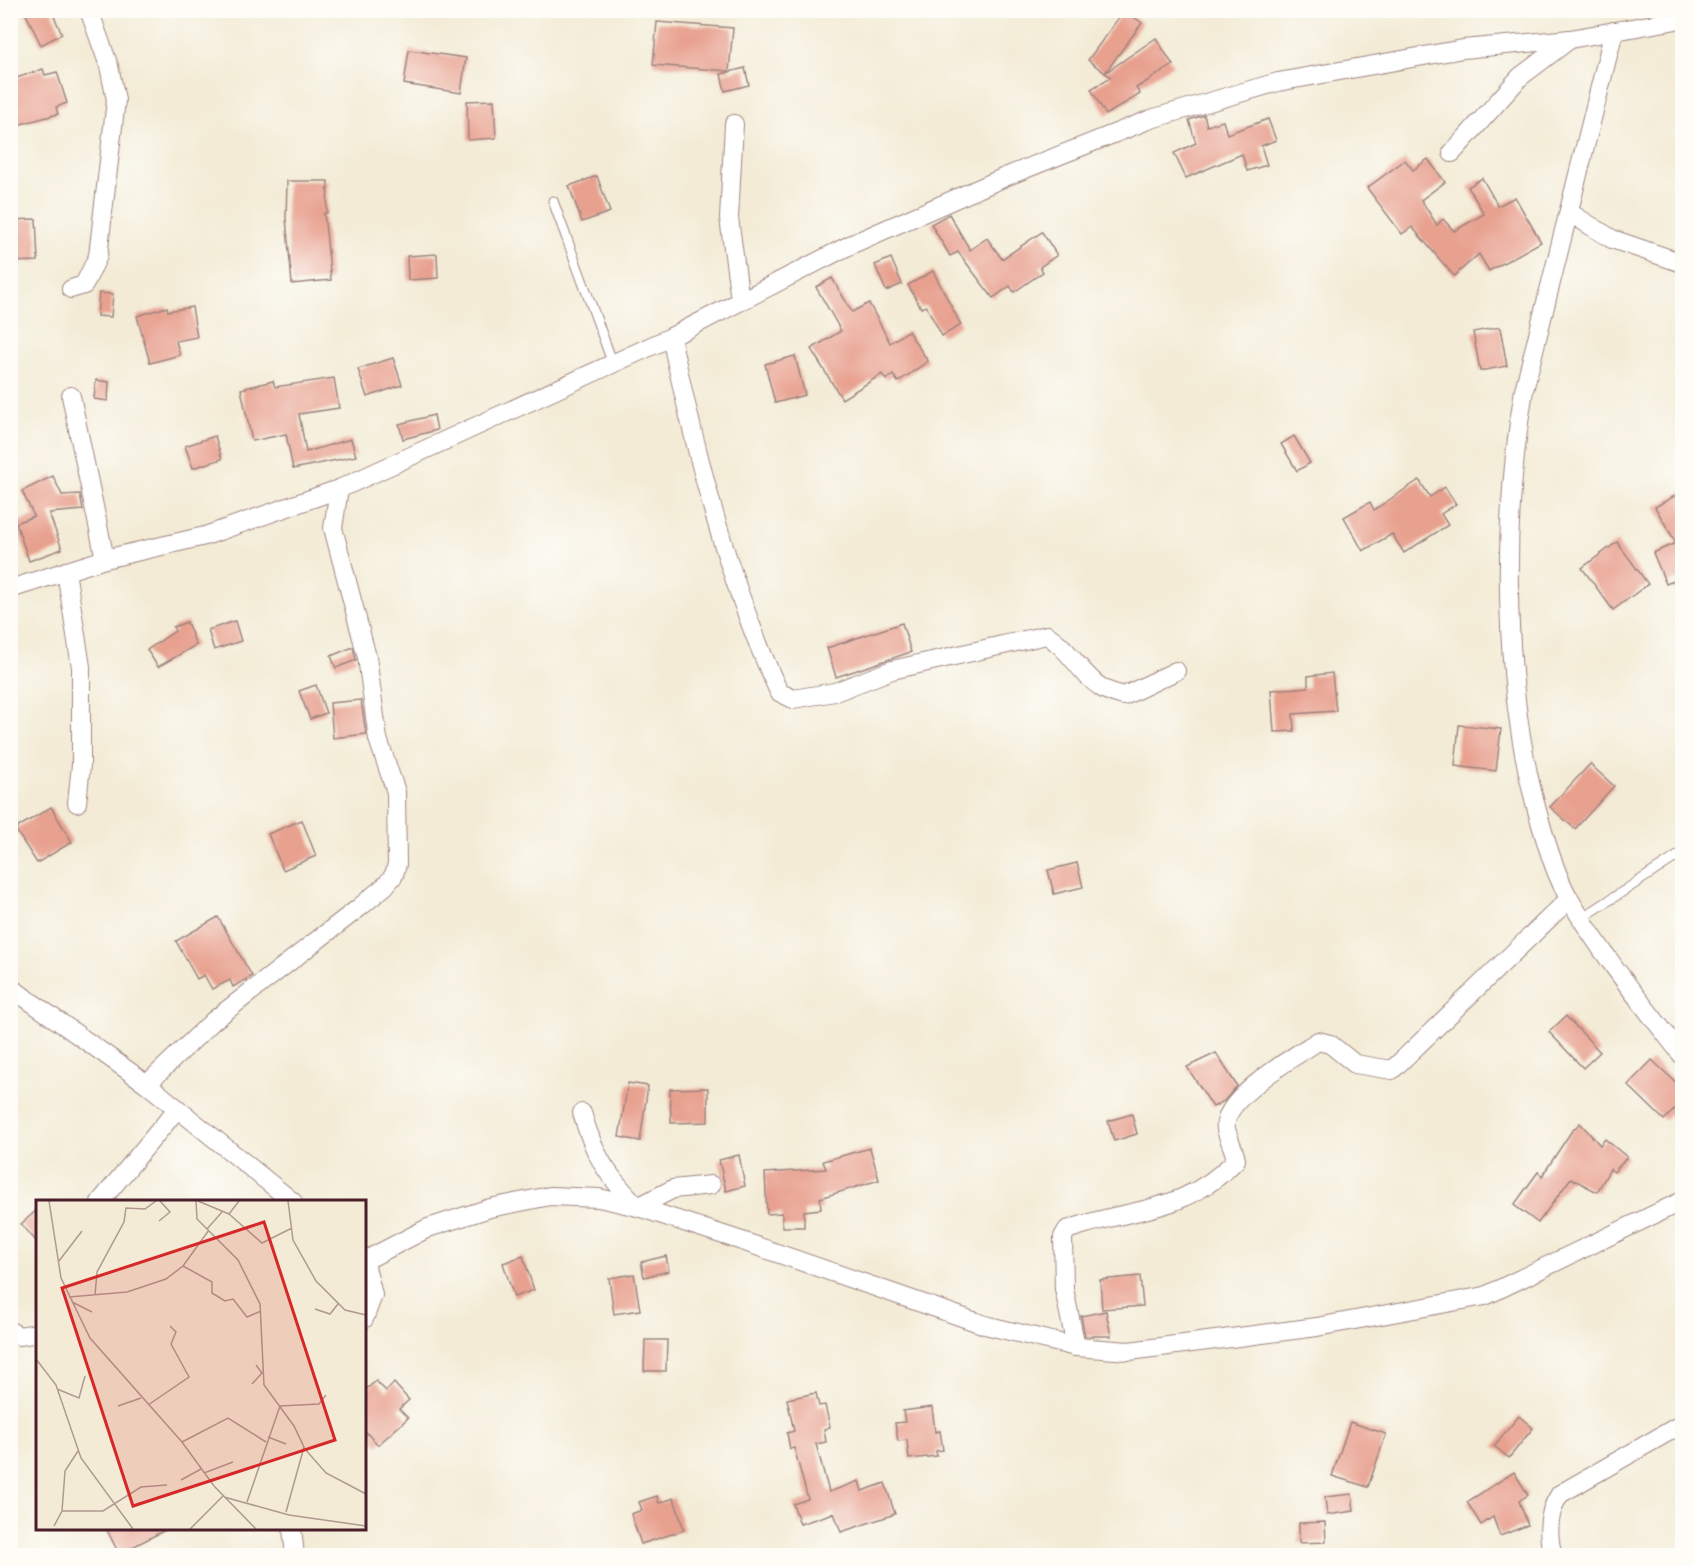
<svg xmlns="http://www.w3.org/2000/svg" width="1693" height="1566" font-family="Sriracha,sans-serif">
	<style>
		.building { fill: #e8a08f }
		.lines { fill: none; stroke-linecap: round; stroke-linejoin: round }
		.lane-casing { stroke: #9e8580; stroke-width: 11 }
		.street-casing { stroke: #9e8580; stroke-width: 20 }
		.lane { stroke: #fff; stroke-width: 9 }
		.street { stroke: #fff; stroke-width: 18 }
		.inset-road { fill: none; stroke: #af9991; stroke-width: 1.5 }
		.view { fill: #d62828; fill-opacity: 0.15; stroke: #d62828; stroke-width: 3 }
		.inset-edge { fill: none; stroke: #4a1f2b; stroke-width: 3 }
	</style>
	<rect width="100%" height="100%" fill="#fdfcf7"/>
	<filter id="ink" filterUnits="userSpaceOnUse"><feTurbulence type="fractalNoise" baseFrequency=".0167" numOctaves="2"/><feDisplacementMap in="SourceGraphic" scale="12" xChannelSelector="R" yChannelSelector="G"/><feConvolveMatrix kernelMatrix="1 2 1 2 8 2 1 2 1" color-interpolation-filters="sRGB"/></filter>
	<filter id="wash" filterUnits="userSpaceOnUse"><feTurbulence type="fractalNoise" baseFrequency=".008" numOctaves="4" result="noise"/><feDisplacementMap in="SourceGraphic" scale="24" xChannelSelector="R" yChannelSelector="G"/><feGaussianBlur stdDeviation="1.35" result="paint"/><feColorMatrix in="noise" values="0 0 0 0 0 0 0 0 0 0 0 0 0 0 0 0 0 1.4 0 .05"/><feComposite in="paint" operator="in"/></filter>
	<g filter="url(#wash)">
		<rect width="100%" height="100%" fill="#f3ebd5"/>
		<g id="blocks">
			<g class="building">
				<path d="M24,10H51L62,34L41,45Z"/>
				<path d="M1124,10L1142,23L1105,73L1088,60Z"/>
				<path d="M657,22L733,28L729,71L653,65Z"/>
				<path d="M1156,38L1173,65L1136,88L1140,94L1106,115L1091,89L1111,77L1105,73Z"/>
				<path d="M409,50L466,58L461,93L404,84Z"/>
				<path d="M745,68L749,85L725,91L721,74Z"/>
				<path d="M43,69L45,75L57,72L67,103L56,107L58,114L10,127V80Z"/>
				<path d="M494,100L496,138L468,140L467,101Z"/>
				<path d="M1204,115L1207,126L1223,121L1227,134L1268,119L1276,140L1261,146L1267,165L1247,171L1242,154L1186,178L1174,153L1196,143L1189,120Z"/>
				<path d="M1428,159L1445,182L1421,200L1437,225L1443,219L1454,231L1484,214L1468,187L1482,178L1498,206L1515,197L1541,242L1489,271L1479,254L1454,276L1412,227L1402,234L1367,188L1405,160L1413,170Z"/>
				<path d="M597,176L610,212L582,222L569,186Z"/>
				<path d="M287,181H328L327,213H324L331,280L292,284L286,218Z"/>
				<path d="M949,214L970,250L987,238L1002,259L1042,232L1057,255L1040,267L1043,272L1014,292L1010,286L993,298L958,252L950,256L931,224Z"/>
				<path d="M36,219L38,261L10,262V220Z"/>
				<path d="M437,254L438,278L408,280L407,256Z"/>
				<path d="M891,258L902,284L886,291L875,265Z"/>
				<path d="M933,271L961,325L942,336L926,306L921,308L908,285Z"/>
				<path d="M832,278L852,312L869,303L890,343L908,331L928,361L898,382L893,375L886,380L882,374L842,399L811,349L841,331L816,287Z"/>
				<path d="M99,293L113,294L111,317L97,316Z"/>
				<path d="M167,307L168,311L192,307L197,337L176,341L180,355L150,363L137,316Z"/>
				<path d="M1500,327L1507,366L1480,371L1473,332Z"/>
				<path d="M795,356L805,395L775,403L765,364Z"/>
				<path d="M393,358L402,385L367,397L358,369Z"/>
				<path d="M334,378L339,408L299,414L306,452L351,439L356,456L293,469L286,434L252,441L241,389L273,381L275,387Z"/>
				<path d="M96,380L109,382L108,401L94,399Z"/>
				<path d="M434,415L437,430L403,439L399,424Z"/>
				<path d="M215,436L222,459L193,468L185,446Z"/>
				<path d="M1294,436L1310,463L1297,471L1281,444Z"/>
				<path d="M53,476L62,495L80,494L83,510L49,513L62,549L29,561L16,523L34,516L22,491Z"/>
				<path d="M1419,480L1430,497L1445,487L1456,504L1441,514L1448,525L1404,553L1392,534L1363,551L1344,517L1370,502L1374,510Z"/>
				<path d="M1683,491V577L1666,584L1653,553L1676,543L1655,507Z"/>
				<path d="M1617,542L1648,584L1613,610L1582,568Z"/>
				<path d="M235,621L241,641L214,650L208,630Z"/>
				<path d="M187,622L196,645L158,667L147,650L175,631L173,627Z"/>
				<path d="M902,623L911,652L836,677L827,648Z"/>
				<path d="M353,647L356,660L336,668L331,656Z"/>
				<path d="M1332,673L1336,711L1293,714L1294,731L1274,732L1271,690L1308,687V676Z"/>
				<path d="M316,685L326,713L310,719L299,691Z"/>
				<path d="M361,700L366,734L333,738L330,703Z"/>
				<path d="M1459,725L1501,729L1496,771L1455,766Z"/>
				<path d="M1590,764L1614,786L1575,829L1550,807Z"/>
				<path d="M51,807L72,842L37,863L15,829Z"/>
				<path d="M302,820L316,856L283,870L268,834Z"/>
				<path d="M1077,863L1083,887L1054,894L1048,870Z"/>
				<path d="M218,917L252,976L233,987L230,980L212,989L204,975L197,979L176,941Z"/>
				<path d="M1566,1016L1600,1052L1583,1068L1549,1032Z"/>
				<path d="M1216,1053L1237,1086L1224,1101L1213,1107L1187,1067Z"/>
				<path d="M1652,1060L1683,1089V1101L1664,1120L1628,1085Z"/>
				<path d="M628,1083L648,1086L640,1141L619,1137Z"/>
				<path d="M708,1088V1122L671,1123L670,1089Z"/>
				<path d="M1132,1114L1137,1134L1114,1141L1108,1121Z"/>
				<path d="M1580,1123L1600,1145L1605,1139L1627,1157L1614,1172L1610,1169L1597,1192L1571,1178L1538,1223L1514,1205L1538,1172L1542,1176L1571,1132Z"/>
				<path d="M870,1148L879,1180L820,1198L821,1209L804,1211V1227H782V1213L767,1214L765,1173L826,1169L823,1161Z"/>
				<path d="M739,1155L745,1186L726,1191L719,1160Z"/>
				<path d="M38,1209V1243L21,1224Z"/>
				<path d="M523,1256L534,1290L514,1297L503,1263Z"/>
				<path d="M666,1256L669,1271L644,1277L641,1262Z"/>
				<path d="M634,1274L640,1310L614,1314L609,1278Z"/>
				<path d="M1140,1276L1143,1306L1102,1309L1100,1280Z"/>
				<path d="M1106,1311L1111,1336H1085L1081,1316Z"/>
				<path d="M645,1340H667L666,1371H644Z"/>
				<path d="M376,1381L386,1391L394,1383L409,1400L399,1409L408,1418L378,1445L364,1430V1391Z"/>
				<path d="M816,1393L819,1406L825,1405L830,1427L824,1429L826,1442L816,1444L829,1492L859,1481L862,1491L885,1483L895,1514L841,1532L834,1513L800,1524L793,1504L808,1499L794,1448L790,1449L787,1433L794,1431L787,1399Z"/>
				<path d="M932,1407L935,1432L940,1431L943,1450L936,1451L937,1456L909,1459L907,1440L898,1441L895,1423L905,1422L903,1411Z"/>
				<path d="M1519,1416L1533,1428L1509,1458L1494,1446Z"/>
				<path d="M1350,1422L1386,1434L1368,1487L1332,1476Z"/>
				<path d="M1514,1472L1528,1495L1519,1501L1528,1525L1500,1536L1493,1517L1481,1525L1467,1502Z"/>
				<path d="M1352,1494L1354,1511L1327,1515L1325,1497Z"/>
				<path d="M657,1496L659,1503L674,1498L684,1530L641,1544L631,1514L642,1510L639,1502Z"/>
				<path d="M1325,1522L1326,1542L1299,1543V1523Z"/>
				<path d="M106,1528H169L119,1554Z"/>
			</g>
		</g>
	</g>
	<g filter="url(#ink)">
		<use href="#blocks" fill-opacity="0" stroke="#9e8580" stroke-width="1.5"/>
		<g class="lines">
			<g class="lane-casing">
				<g id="lane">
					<path d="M553,201L613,364"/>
					<path d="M1582,918L1682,853"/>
				</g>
			</g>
			<g class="street-casing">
				<g id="street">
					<path d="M1614,31L1524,390C1501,525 1502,696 1542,828C1549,852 1557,878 1570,900C1602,955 1643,1005 1682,1055"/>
					<path d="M734,124L729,218L740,300"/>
					<path d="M1452,153L1520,77L1570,39"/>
					<path d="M1570,213L1612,239L1682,263"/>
					<path d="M71,289L84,285L98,256L116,100L109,66L89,10"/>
					<path d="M671,337C697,457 727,580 779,692L793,699L835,692L892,670L1047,635C1070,649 1080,674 1102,688C1108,692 1117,694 1124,696L1176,671"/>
					<path d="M71,396L105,559"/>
					<path d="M66,571L81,667V765L77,803"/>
					<path d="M10,589L105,559L205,536L339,489L671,337L850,245L1005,177L1151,119L1278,82L1463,49L1570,39L1682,19"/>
					<path d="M10,987L147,1084L293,1202"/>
					<path d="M147,1084L213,1021L360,907L385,886L394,875L397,864L396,792L378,739L367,657L333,528L339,489"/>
					<path d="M582,1113C595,1157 606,1174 638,1207L673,1189L711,1185"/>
					<path d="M100,1202L177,1109"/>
					<path d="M364,1259L373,1295L364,1319"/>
					<path d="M364,1261L428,1228L490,1208L550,1196L599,1198L638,1207L742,1241L985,1325L1076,1347L1129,1351L1317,1327L1485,1296L1682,1201"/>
					<path d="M10,1331L19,1336L38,1333"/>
					<path d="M1076,1347L1064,1289L1063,1237L1067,1230C1133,1206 1182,1216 1236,1160C1234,1148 1228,1138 1226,1129C1220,1099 1297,1055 1318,1041L1330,1044L1355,1064L1392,1070L1569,899"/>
					<path d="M292,1528L295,1556"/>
					<path d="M1553,1556C1547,1534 1547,1513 1560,1494L1682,1424"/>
				</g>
			</g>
			<use href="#lane" class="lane"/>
			<use href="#street" class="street"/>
		</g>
	</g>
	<g transform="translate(36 1200)">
		<rect width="330" height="330" fill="#f3ebd5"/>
		<path class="inset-road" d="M13,1L25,78L54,138L146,242L178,286L220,329M160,1L161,19L202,60L224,104L228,185L258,226L268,247L250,312M162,1L193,14L203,1M252,1L257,40L280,81L309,110L330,115M193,14L226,43L256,28M123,21L134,12L124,1M171,29L186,12M23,61L46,31M147,66L176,82V93L189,101L197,99L211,117L225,111M59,95L61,72L88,22L90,8L109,9L120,1M33,97L91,92L130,79L147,66L173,30M36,102L56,112M279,109L294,114L302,104M0,159L20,185L45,258L97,329M216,184L226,173L220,165M21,189L43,198L49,176M112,205L153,177L135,144L140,132L134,126M82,206L105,198M232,237L250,244M146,242L192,218L230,242M268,248L290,273L330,294M168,273L197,262M145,280L165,269M188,297L253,315L330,326M211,302L244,206L283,204L290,195M26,311H67L105,287L131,285M18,326L26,311L29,271L42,251M154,329L187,296"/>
		<path class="view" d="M228,22L299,240L97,306L26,88Z"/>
		<rect width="330" height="330" class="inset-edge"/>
	</g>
	<rect width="1693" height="1566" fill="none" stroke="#fdfcf7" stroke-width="36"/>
</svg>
